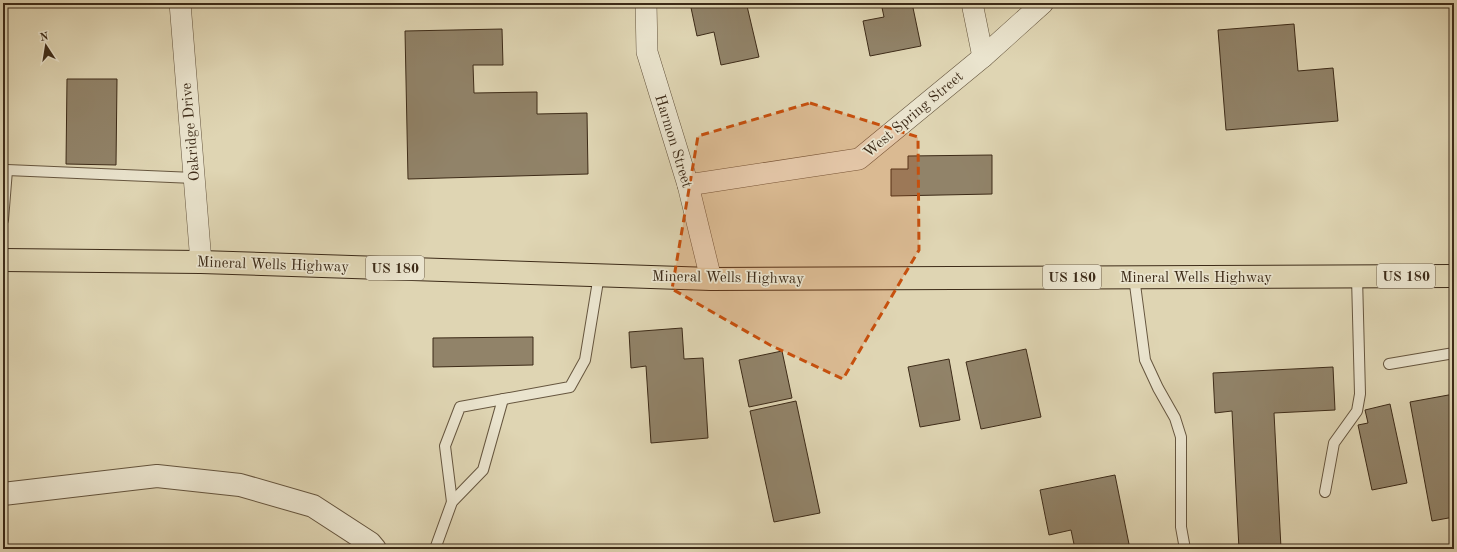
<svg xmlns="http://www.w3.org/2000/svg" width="1457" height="552" font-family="'Old Standard TT',serif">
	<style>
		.building { fill: #918369; stroke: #3d2b18 }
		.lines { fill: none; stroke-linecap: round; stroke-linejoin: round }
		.service-casing { stroke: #66563f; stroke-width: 12 }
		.minor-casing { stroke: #66563f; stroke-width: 22 }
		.tertiary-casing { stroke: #66563f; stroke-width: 24 }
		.primary-casing { stroke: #3d2b18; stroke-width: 24 }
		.service { stroke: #eae4ce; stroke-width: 10 }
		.minor { stroke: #eae4ce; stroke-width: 21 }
		.tertiary { stroke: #eae4ce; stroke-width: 22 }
		.primary { stroke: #dfd5b3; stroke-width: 22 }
		.marked { fill: #c6500e; fill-opacity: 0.2; stroke: #c6500e; stroke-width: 3; stroke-dasharray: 8 5; stroke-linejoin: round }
		.labels { text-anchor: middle; stroke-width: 3.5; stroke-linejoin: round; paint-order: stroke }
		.shield { fill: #eae4ce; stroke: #71624f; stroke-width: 1 }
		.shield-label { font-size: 14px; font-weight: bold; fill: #3d2b18 }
		.street-label { font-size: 15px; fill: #3d2b18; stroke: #eae4ce }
	</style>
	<rect width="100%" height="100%" fill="#dfd5b3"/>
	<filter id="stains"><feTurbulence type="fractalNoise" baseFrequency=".005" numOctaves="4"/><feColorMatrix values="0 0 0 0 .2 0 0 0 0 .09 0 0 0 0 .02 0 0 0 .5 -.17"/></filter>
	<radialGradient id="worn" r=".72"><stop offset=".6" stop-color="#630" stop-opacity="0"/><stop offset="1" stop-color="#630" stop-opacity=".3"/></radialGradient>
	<g class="building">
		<path d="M690,3H762L747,6L759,57L721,65L714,32L697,36Z"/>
		<path d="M881,3H912L921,46L870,56L863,21L884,17Z"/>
		<path d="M1294,24L1298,71L1333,68L1338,121L1226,130L1218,30Z"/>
		<path d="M502,29L503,65H473L474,93L537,92V114L587,113L588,174L408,179L405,31Z"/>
		<path d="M67,79H117L116,165L66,164Z"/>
		<path d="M992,155V194L891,196V169H908V156Z"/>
		<path d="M682,328L684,359L703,358L708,438L651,443L646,366L631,368L629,332Z"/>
		<path d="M533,337V365L433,367V338Z"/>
		<path d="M1026,349L1041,417L981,429L966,362Z"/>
		<path d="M782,351L792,398L749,407L739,360Z"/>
		<path d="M949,359L960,420L920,427L908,367Z"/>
		<path d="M1333,367L1335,410L1274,413L1281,548L1239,549L1232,411L1215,413L1213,373Z"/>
		<path d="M1454,394V517L1432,521L1410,402Z"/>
		<path d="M796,401L820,513L774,522L750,411Z"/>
		<path d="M1390,404L1407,483L1372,490L1358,425L1368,423L1365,410Z"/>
		<path d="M1115,475L1130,549H1075L1071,530L1049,535L1040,490Z"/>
	</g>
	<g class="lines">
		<g class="service-casing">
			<g id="service">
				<path d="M3,220L7,170L194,178"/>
				<path d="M1134,277L1145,360L1158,388L1175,418L1181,437V527L1185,549"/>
				<path d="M1389,364L1454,353"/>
				<path d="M1325,492L1334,443L1357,411L1360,394L1357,277"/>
				<path d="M452,502L445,446L460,407L570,387L585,360L599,275"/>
				<path d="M435,549L452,502L483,470L503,399"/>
			</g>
		</g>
		<g class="minor-casing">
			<g id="minor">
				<path d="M180,3L201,262"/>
				<path d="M646,3L647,52L688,185L711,279"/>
				<path d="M972,3L983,57"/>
				<path d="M688,185L859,159L983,57L1043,3"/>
			</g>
		</g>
		<g class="tertiary-casing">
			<path id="tertiary" d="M3,494L157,476L240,485L313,506L370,543L375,549"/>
		</g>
		<g class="primary-casing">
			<path id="primary" d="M3,260L201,262L711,279L1454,276"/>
		</g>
		<use href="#service" class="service"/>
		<use href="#minor" class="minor"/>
		<use href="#tertiary" class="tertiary"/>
		<use href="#primary" class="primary"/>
	</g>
	<path class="marked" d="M810,103L918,137L919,250L843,379L770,345L672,289L698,136Z"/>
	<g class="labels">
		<g class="shield">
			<rect x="366" y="256" width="58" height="24" rx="3"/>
			<rect x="1377" y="264" width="58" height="24" rx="3"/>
			<rect x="1043" y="265" width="58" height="24" rx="3"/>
		</g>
		<g class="shield-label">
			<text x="395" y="273">US 180</text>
			<text x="1406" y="281">US 180</text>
			<text x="1072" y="282">US 180</text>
		</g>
		<g class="street-label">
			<text transform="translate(913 114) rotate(-40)" y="5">West Spring Street</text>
			<text transform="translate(190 132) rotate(-95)" y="5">Oakridge Drive</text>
			<text transform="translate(674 141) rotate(73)" y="5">Harmon Street</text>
			<text transform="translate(273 264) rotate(2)" y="5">Mineral Wells Highway</text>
			<text transform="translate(728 277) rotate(1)" y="5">Mineral Wells Highway</text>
			<text x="1196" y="282">Mineral Wells Highway</text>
		</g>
	</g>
	<rect width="1457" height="552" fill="none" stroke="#dfd5b3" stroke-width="16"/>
	<rect x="4" y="4" width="1449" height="544" fill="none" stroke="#3d2b18" stroke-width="2"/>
	<rect x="8" y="8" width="1441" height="536" fill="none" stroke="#3d2b18"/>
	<g transform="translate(46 46) rotate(348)" stroke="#eae4ce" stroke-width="3" paint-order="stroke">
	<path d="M0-3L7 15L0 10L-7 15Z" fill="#3d2b18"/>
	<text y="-6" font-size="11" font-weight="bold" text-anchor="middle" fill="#3d2b18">N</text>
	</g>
	<rect width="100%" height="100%" filter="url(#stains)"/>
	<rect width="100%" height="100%" fill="url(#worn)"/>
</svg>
